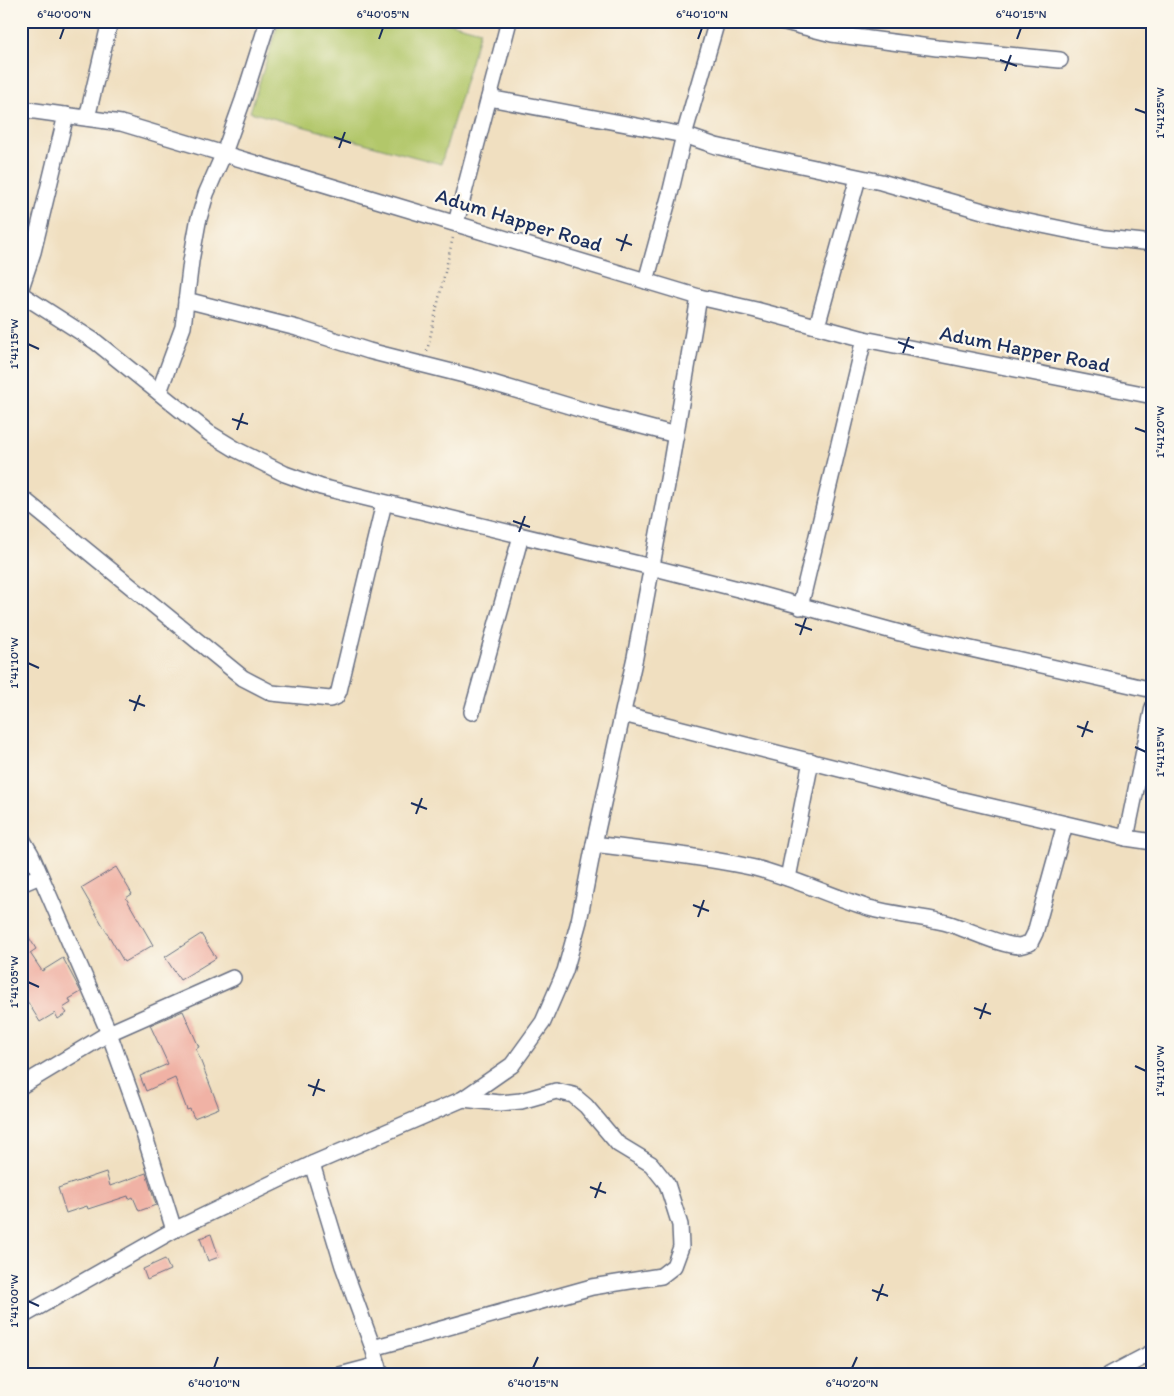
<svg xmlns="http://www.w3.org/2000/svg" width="1174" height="1396" font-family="Itim,sans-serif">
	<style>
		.green { fill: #b2c76b; stroke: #667b64 }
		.building { fill: #f0b2a5 }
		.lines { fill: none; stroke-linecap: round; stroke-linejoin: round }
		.minor-casing { stroke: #666d80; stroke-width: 18 }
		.path { stroke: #666d80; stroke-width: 2.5; stroke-dasharray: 1 4; stroke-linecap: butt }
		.minor { stroke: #fff; stroke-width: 15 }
		.ticks { fill: none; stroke: #1b2f5e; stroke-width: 2 }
		.labels { text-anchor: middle; stroke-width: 4.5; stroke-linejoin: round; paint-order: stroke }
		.street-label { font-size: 21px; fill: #1b2f5e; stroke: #fbf7ec }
		.neatline { fill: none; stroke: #1b2f5e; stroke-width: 2 }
		.ticks-label { font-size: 12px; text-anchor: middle; fill: #1b2f5e }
	</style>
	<rect width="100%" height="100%" fill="#fbf7ec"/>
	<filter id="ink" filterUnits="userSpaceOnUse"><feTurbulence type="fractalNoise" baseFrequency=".02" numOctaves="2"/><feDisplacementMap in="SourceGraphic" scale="10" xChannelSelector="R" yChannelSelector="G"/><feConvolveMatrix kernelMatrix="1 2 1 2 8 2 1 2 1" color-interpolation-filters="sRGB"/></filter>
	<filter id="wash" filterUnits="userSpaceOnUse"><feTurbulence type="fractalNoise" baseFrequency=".0096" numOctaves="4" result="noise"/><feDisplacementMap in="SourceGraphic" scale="20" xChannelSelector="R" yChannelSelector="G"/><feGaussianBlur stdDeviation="1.12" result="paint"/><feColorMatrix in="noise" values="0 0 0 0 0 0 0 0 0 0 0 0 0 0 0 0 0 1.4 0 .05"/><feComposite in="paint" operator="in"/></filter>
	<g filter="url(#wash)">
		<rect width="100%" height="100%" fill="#f0dfc0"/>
		<path class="green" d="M279,21H443L480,31L441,164L250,112Z"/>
		<g id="blocks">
			<g class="building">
				<path d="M116,867L132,894L126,898L153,945L124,962L81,888Z"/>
				<path d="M21,924L36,949L30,953L42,971L63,958L81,992L69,999L71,1003L63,1008L67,1013L58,1019L55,1013L40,1022L21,991Z"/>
				<path d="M201,934L216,958L180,980L165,957Z"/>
				<path d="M183,1011L199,1047L196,1049L219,1108L194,1118L190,1109L187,1110L175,1078L146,1091L140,1076L168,1064L150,1025Z"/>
				<path d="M106,1172L110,1186L146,1173L156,1205L139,1211L133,1197L129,1199L128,1196L88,1209L87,1206L66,1213L58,1188Z"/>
				<path d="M211,1234L219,1257L208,1261L200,1238Z"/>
				<path d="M165,1259L170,1270L147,1280L143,1269Z"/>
			</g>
		</g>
	</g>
	<g filter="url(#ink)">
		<use href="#blocks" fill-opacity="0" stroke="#666d80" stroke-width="1"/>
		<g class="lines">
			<g class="minor-casing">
				<g id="minor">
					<path d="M781,21L832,34L937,48L1060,60"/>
					<path d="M489,98L684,135L716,146L768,158L881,182L1004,217L1105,238L1153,243"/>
					<path d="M21,109L121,123L699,297L756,310L864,339L1153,396"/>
					<path d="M87,118L110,21"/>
					<path d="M456,223L509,21"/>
					<path d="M646,281L670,194L684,135L717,21"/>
					<path d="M21,288L33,252L66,115"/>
					<path d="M21,294L96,342L209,433L237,450L285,474L321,487L651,567L754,593L900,633L1153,690"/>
					<path d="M186,300L297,328L369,351L476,378L596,414L676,435"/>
					<path d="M817,326L858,178"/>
					<path d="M159,392L183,327L191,261L198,222L206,194L224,153L243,100L268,21"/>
					<path d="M21,497L243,678L272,693L330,699L336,697L339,691L384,503"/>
					<path d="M800,607L864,339"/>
					<path d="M472,712L521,536"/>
					<path d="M623,714L954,798L1126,838L1153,842"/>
					<path d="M21,837L31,854L109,1033L136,1108L174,1230"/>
					<path d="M1126,838L1153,707"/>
					<path d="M594,844C647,851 702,856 755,868C794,878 830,896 869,908C894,915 919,916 943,922C964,927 1000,946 1019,946C1022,945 1027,944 1030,943L1035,933L1065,824"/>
					<path d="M788,878L811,761"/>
					<path d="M21,884L40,876"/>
					<path d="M21,1086L109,1033L233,978"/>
					<path d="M312,1164L343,1266L373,1348L381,1375"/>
					<path d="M21,1317L174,1230L312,1164L463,1099L512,1065L543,1022L565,971L579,921L594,844L635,657L669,474L699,297"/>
					<path d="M373,1348L592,1287L661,1276L674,1266L681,1247L680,1225L667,1184L651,1164L618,1144L586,1106L573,1095L556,1091L521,1101L500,1103L463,1099"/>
					<path d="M340,1375L378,1365"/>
					<path d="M1109,1375L1153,1352"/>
				</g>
			</g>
			<path class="path" d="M427,351L453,237"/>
			<use href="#minor" class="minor"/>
		</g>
	</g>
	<path class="ticks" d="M60,39L64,28M379,39L383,28M698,39L702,28M1017,39L1021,28M1000,60L1017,66M1005,71L1011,55M1135,109L1146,113M334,137L351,143M339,148L345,132M616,239L632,245M621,251L627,234M898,342L914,348M28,344L39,349M903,353L909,337M232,419L248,424M1135,428L1146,432M237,430L243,413M513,521L530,527M519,532L525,516M795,624L812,630M800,635L806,618M28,663L39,668M129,700L145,706M134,711L140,695M1077,726L1093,732M1082,737L1088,721M1135,747L1146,752M411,803L427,809M416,814L422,798M693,905L709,911M698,917L704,900M28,982L39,987M974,1008L991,1014M980,1019L986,1003M1135,1066L1146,1071M308,1085L325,1091M313,1096L319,1079M590,1187L606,1193M595,1198L601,1182M872,1290L888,1296M28,1301L39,1306M877,1301L883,1284M214,1368L218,1357M533,1368L538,1357M852,1368L857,1357"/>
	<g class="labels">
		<g class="street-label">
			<text transform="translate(519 220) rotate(17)" y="7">Adum Happer Road</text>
			<text transform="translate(1025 349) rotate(11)" y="7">Adum Happer Road</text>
		</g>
	</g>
	<rect width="1174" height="1396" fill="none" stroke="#fbf7ec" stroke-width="55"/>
	<rect x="28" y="28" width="1118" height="1340" class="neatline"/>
	<g class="ticks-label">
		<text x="64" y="18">6°40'00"N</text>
		<text x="383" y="18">6°40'05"N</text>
		<text x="702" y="18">6°40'10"N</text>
		<text x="1021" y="18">6°40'15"N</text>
		<text transform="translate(1160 113) rotate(-90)" y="4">1°41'25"W</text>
		<text transform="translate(14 344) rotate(-90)" y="4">1°41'15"W</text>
		<text transform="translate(1160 432) rotate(-90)" y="4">1°41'20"W</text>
		<text transform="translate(14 663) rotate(-90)" y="4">1°41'10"W</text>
		<text transform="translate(1160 752) rotate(-90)" y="4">1°41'15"W</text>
		<text transform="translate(14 982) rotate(-90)" y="4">1°41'05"W</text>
		<text transform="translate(1160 1071) rotate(-90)" y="4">1°41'10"W</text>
		<text transform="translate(14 1301) rotate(-90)" y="4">1°41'00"W</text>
		<text x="214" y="1387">6°40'10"N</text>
		<text x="533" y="1387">6°40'15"N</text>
		<text x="852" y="1387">6°40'20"N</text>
	</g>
</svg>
